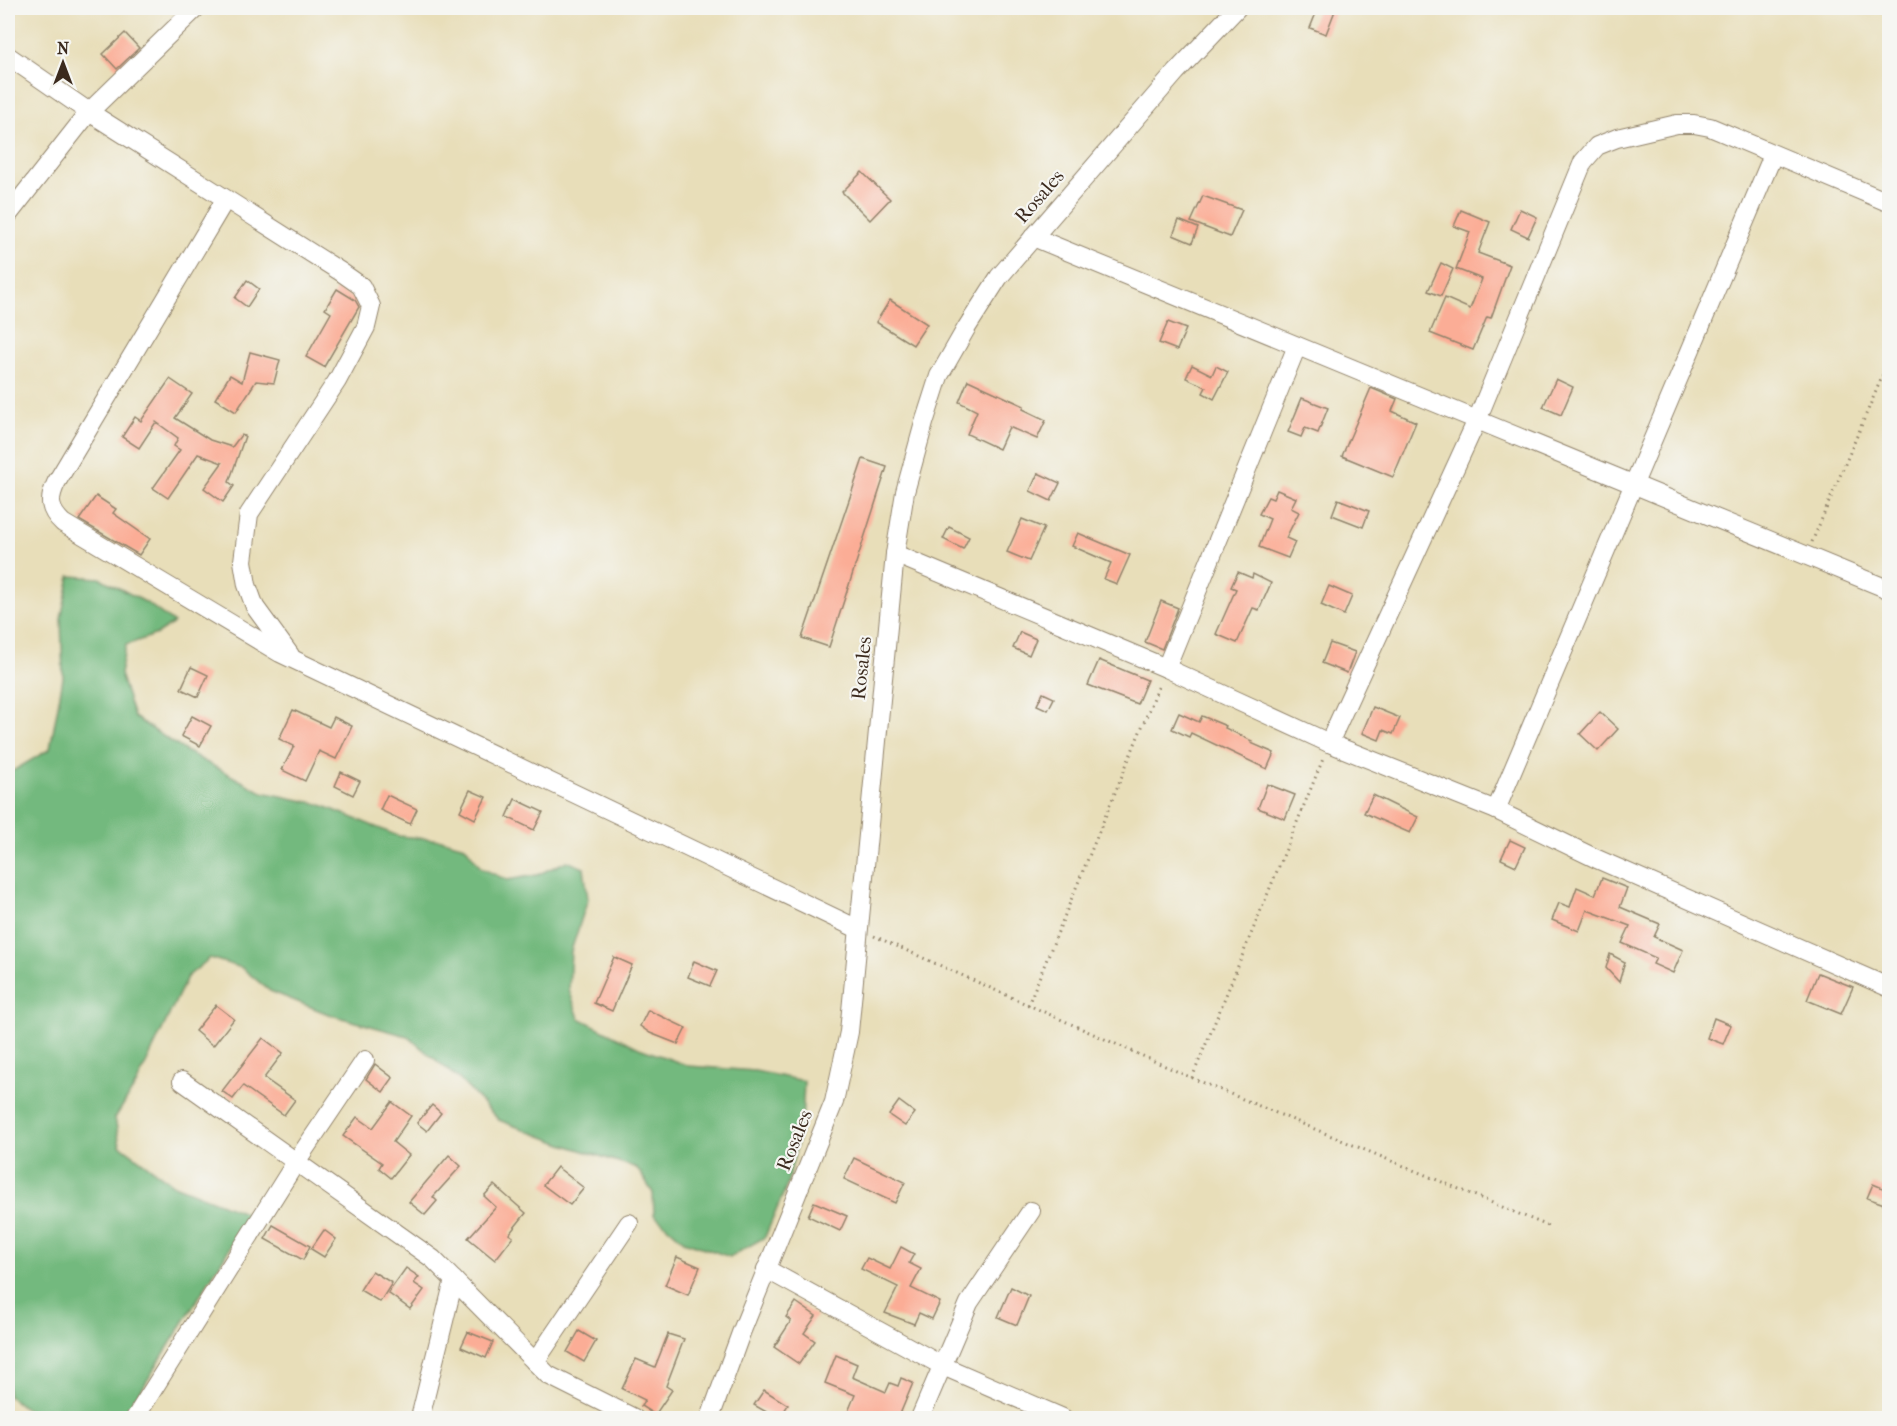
<svg xmlns="http://www.w3.org/2000/svg" width="1897" height="1426" font-family="'IM FELL French Canon',serif">
	<style>
		.forest { fill: #73b97e; stroke: #57724e; stroke-width: 1.5 }
		.building { fill: #fbad96 }
		.lines { fill: none; stroke-linecap: round; stroke-linejoin: round }
		.street-casing { stroke: #92846c; stroke-width: 20 }
		.path { stroke: #92846c; stroke-width: 3; stroke-dasharray: 1.5 4.5; stroke-linecap: butt }
		.street { stroke: #fff; stroke-width: 18 }
		.labels { text-anchor: middle; stroke-width: 4.5; stroke-linejoin: round; paint-order: stroke }
		.street-label { font-size: 20px; fill: #3b2a1e; stroke: #f6f6f2 }
	</style>
	<rect width="100%" height="100%" fill="#f6f6f2"/>
	<filter id="ink" filterUnits="userSpaceOnUse"><feTurbulence type="fractalNoise" baseFrequency=".0167" numOctaves="2"/><feDisplacementMap in="SourceGraphic" scale="12" xChannelSelector="R" yChannelSelector="G"/><feConvolveMatrix kernelMatrix="1 2 1 2 8 2 1 2 1" color-interpolation-filters="sRGB"/></filter>
	<filter id="wash" filterUnits="userSpaceOnUse"><feTurbulence type="fractalNoise" baseFrequency=".008" numOctaves="4" result="noise"/><feDisplacementMap in="SourceGraphic" scale="24" xChannelSelector="R" yChannelSelector="G"/><feGaussianBlur stdDeviation="1.35" result="paint"/><feColorMatrix in="noise" values="0 0 0 0 0 0 0 0 0 0 0 0 0 0 0 0 0 1.4 0 .05"/><feComposite in="paint" operator="in"/></filter>
	<g filter="url(#wash)">
		<rect width="100%" height="100%" fill="#e8deb9"/>
		<path class="forest" d="M70,576L100,578L147,603L174,623L157,634L126,645L120,674L134,717L187,752L262,792L319,804L398,836L443,840L465,846L481,868L507,880L537,875L567,861L584,868L588,899L571,951L569,990L579,1018L639,1048L689,1066L755,1071L804,1081L802,1125L787,1185L765,1237L730,1257L684,1241L654,1215L653,1193L637,1168L562,1144L499,1120L460,1080L407,1036L331,1015L270,991L242,968L210,958L187,977L137,1083L115,1118L120,1145L174,1185L250,1215L124,1418H40L8,1396V768L13,771L50,749L63,678L61,618Z"/>
		<g id="blocks">
			<g class="building">
				<path d="M1318,8H1336L1326,34L1310,28Z"/>
				<path d="M125,33L139,48L117,69L103,54Z"/>
				<path d="M862,172L890,199L870,220L842,192Z"/>
				<path d="M1203,196L1242,210L1230,237L1191,222Z"/>
				<path d="M1520,209L1537,217L1528,237L1511,229Z"/>
				<path d="M1461,210L1490,222L1478,253L1510,265L1491,318L1487,317L1473,350L1430,333L1445,298L1470,309L1482,279L1456,269L1470,232L1454,226Z"/>
				<path d="M1179,220L1198,228L1192,243L1173,235Z"/>
				<path d="M1441,263L1453,269L1441,296L1428,291Z"/>
				<path d="M247,280L259,289L247,307L235,298Z"/>
				<path d="M337,289L355,300L359,307L324,367L306,357L331,313L325,309Z"/>
				<path d="M890,300L927,324L913,345L876,322Z"/>
				<path d="M1168,322L1186,329L1177,350L1159,343Z"/>
				<path d="M250,352L280,360L274,383L256,381L236,412L215,399L230,375L242,382Z"/>
				<path d="M1192,365L1212,375L1216,366L1228,372L1214,399L1203,393L1206,387L1186,378Z"/>
				<path d="M170,379L192,394L175,418L210,440L232,447L241,435L245,436L229,482L234,486L223,502L204,488L222,463L198,454L168,498L153,488L180,450L174,446L178,438L156,422L139,448L122,437L135,417L141,421Z"/>
				<path d="M1556,379L1573,387L1561,415L1543,407Z"/>
				<path d="M968,380L1024,406L1023,409L1046,420L1037,439L1009,427L999,449L967,434L977,411L959,402Z"/>
				<path d="M1371,388L1397,399L1392,411L1416,422L1393,477L1342,456Z"/>
				<path d="M1302,398L1328,408L1318,433L1305,428L1301,437L1288,432Z"/>
				<path d="M863,459L887,467L829,647L802,638Z"/>
				<path d="M1038,473L1060,483L1051,501L1030,491Z"/>
				<path d="M1277,490L1296,498L1291,508L1299,512L1286,538L1295,542L1288,558L1259,547L1270,519L1259,514L1268,497L1273,499Z"/>
				<path d="M96,496L116,509L113,513L150,539L139,555L79,520Z"/>
				<path d="M1338,499L1369,511L1363,527L1332,515Z"/>
				<path d="M1022,519L1044,528L1029,561L1007,552Z"/>
				<path d="M949,527L969,537L963,549L943,539Z"/>
				<path d="M1078,533L1130,555L1117,584L1104,579L1111,563L1072,546Z"/>
				<path d="M1238,572L1252,578L1253,574L1271,583L1259,610L1253,608L1237,643L1216,634L1236,589L1231,587Z"/>
				<path d="M1329,586L1352,596L1344,615L1321,605Z"/>
				<path d="M1161,601L1178,608L1162,649L1145,642Z"/>
				<path d="M1020,632L1036,639L1029,655L1013,648Z"/>
				<path d="M1330,643L1355,652L1347,673L1322,663Z"/>
				<path d="M1099,660L1147,680L1137,704L1088,685Z"/>
				<path d="M191,667L208,675L198,697L181,689Z"/>
				<path d="M1043,693L1054,698L1048,710L1037,705Z"/>
				<path d="M1373,707L1400,718L1393,734L1383,730L1379,740L1362,733Z"/>
				<path d="M293,710L329,727L334,717L352,726L336,759L319,751L305,781L282,770L294,746L279,739Z"/>
				<path d="M1600,712L1618,729L1598,751L1580,734Z"/>
				<path d="M1179,713L1199,722L1202,716L1226,726L1225,728L1252,741L1251,743L1274,753L1267,769L1191,733L1189,737L1172,729Z"/>
				<path d="M192,716L211,726L200,746L181,736Z"/>
				<path d="M341,772L360,781L353,795L335,786Z"/>
				<path d="M1267,784L1295,795L1285,819L1258,808Z"/>
				<path d="M470,790L486,797L475,819L460,811Z"/>
				<path d="M387,795L417,809L410,824L380,810Z"/>
				<path d="M1373,795L1418,817L1410,833L1364,813Z"/>
				<path d="M515,799L543,812L534,830L507,817Z"/>
				<path d="M1510,840L1525,847L1516,866L1501,859Z"/>
				<path d="M1602,878L1627,888L1620,907L1660,924L1654,937L1683,950L1673,973L1653,964L1656,958L1622,943L1630,926L1587,910L1579,931L1552,920L1559,903L1570,907L1577,887L1595,895Z"/>
				<path d="M1610,954L1625,962L1619,982L1606,968Z"/>
				<path d="M614,957L632,965L612,1011L594,1003Z"/>
				<path d="M694,961L717,971L710,986L688,977Z"/>
				<path d="M1818,973L1853,987L1841,1014L1807,1000Z"/>
				<path d="M216,1005L234,1019L213,1046L195,1031Z"/>
				<path d="M648,1010L686,1028L678,1044L650,1033L640,1026Z"/>
				<path d="M1714,1018L1731,1025L1723,1044L1707,1038Z"/>
				<path d="M263,1038L283,1053L264,1078L295,1100L284,1115L243,1086L233,1099L222,1091Z"/>
				<path d="M375,1064L393,1078L383,1092L366,1079Z"/>
				<path d="M899,1101L915,1113L905,1126L889,1115Z"/>
				<path d="M392,1102L411,1116L393,1142L409,1155L391,1178L379,1168L382,1163L343,1136L357,1117L373,1128Z"/>
				<path d="M432,1105L441,1113L427,1131L417,1123Z"/>
				<path d="M449,1155L461,1166L433,1197L437,1201L425,1215L409,1202Z"/>
				<path d="M854,1158L905,1182L895,1203L844,1179Z"/>
				<path d="M557,1167L584,1188L570,1205L543,1185Z"/>
				<path d="M1873,1184L1890,1191L1887,1205L1867,1198Z"/>
				<path d="M494,1185L526,1213L509,1234L513,1237L495,1260L468,1238L496,1207L484,1196Z"/>
				<path d="M814,1202L847,1216L840,1231L808,1216Z"/>
				<path d="M273,1225L310,1246L303,1260L265,1239Z"/>
				<path d="M324,1230L336,1239L324,1257L311,1249Z"/>
				<path d="M901,1247L914,1254L909,1263L921,1269L911,1288L940,1302L932,1319L919,1313L914,1324L885,1313L898,1287L861,1269L867,1258L890,1269Z"/>
				<path d="M677,1257L700,1267L688,1295L665,1285Z"/>
				<path d="M406,1268L419,1277L414,1283L424,1290L410,1309L388,1293Z"/>
				<path d="M372,1271L392,1283L380,1302L360,1290Z"/>
				<path d="M1011,1287L1029,1296L1017,1325L998,1317Z"/>
				<path d="M796,1302L816,1316L804,1333L815,1341L799,1364L774,1347L791,1321L786,1317Z"/>
				<path d="M579,1331L596,1341L584,1362L567,1352Z"/>
				<path d="M468,1332L493,1342L486,1358L461,1347Z"/>
				<path d="M668,1334L684,1339L666,1386L672,1390L655,1415L641,1406L645,1400L622,1389L636,1359L655,1367Z"/>
				<path d="M836,1355L857,1364L852,1377L886,1392L890,1383L898,1386L901,1378L913,1383L898,1419H845L855,1395L825,1383Z"/>
				<path d="M764,1390L788,1405L779,1419L754,1405Z"/>
			</g>
		</g>
	</g>
	<g filter="url(#ink)">
		<use href="#blocks" fill-opacity="0" stroke="#92846c" stroke-width="1.5"/>
		<g class="lines">
			<g class="street-casing">
				<g id="street">
					<path d="M8,56L89,112L341,272L361,286L371,306L366,327L337,381L249,514L243,561L247,585L255,607L290,655"/>
					<path d="M225,200L56,483C48,500 49,510 63,523L280,653L858,929"/>
					<path d="M8,215L89,112L196,8"/>
					<path d="M1033,237L1890,590"/>
					<path d="M895,554L1166,668L1329,743L1496,810L1597,859L1890,988"/>
					<path d="M1166,668L1297,346"/>
					<path d="M1329,743L1477,420L1583,162L1597,146L1617,138L1677,124H1694L1710,127L1890,203"/>
					<path d="M1496,810L1773,155"/>
					<path d="M182,1081L433,1259L548,1375L634,1418"/>
					<path d="M766,1269L943,1366L1063,1418"/>
					<path d="M535,1362L629,1223"/>
					<path d="M135,1418L296,1162L365,1060"/>
					<path d="M420,1418L454,1280"/>
					<path d="M710,1418L741,1333L834,1102L849,1032L895,554L905,492L924,423L939,376L967,327L999,277L1176,72L1237,8"/>
					<path d="M920,1418L969,1303L1031,1211"/>
				</g>
			</g>
			<g class="path">
				<path d="M1812,542L1890,358"/>
				<path d="M874,936L1192,1078L1548,1226"/>
				<path d="M1028,1005L1160,683"/>
				<path d="M1192,1078L1323,759"/>
			</g>
			<use href="#street" class="street"/>
		</g>
	</g>
	<g class="labels">
		<g class="street-label">
			<text transform="translate(1039 196) rotate(-49)" y="7">Rosales</text>
			<text transform="translate(861 668) rotate(-84)" y="7">Rosales</text>
			<text transform="translate(794 1140) rotate(-68)" y="7">Rosales</text>
		</g>
	</g>
	<rect width="1897" height="1426" fill="none" stroke="#f6f6f2" stroke-width="30"/>
	<g transform="translate(63 63)" stroke="#f6f6f2" stroke-width="4.5" paint-order="stroke">
	<path d="M0-4.5L10 22L0 15L-10 22Z" fill="#3b2a1e"/>
	<text y="-9" font-size="16" font-weight="bold" text-anchor="middle" fill="#3b2a1e">N</text>
	</g>
</svg>
